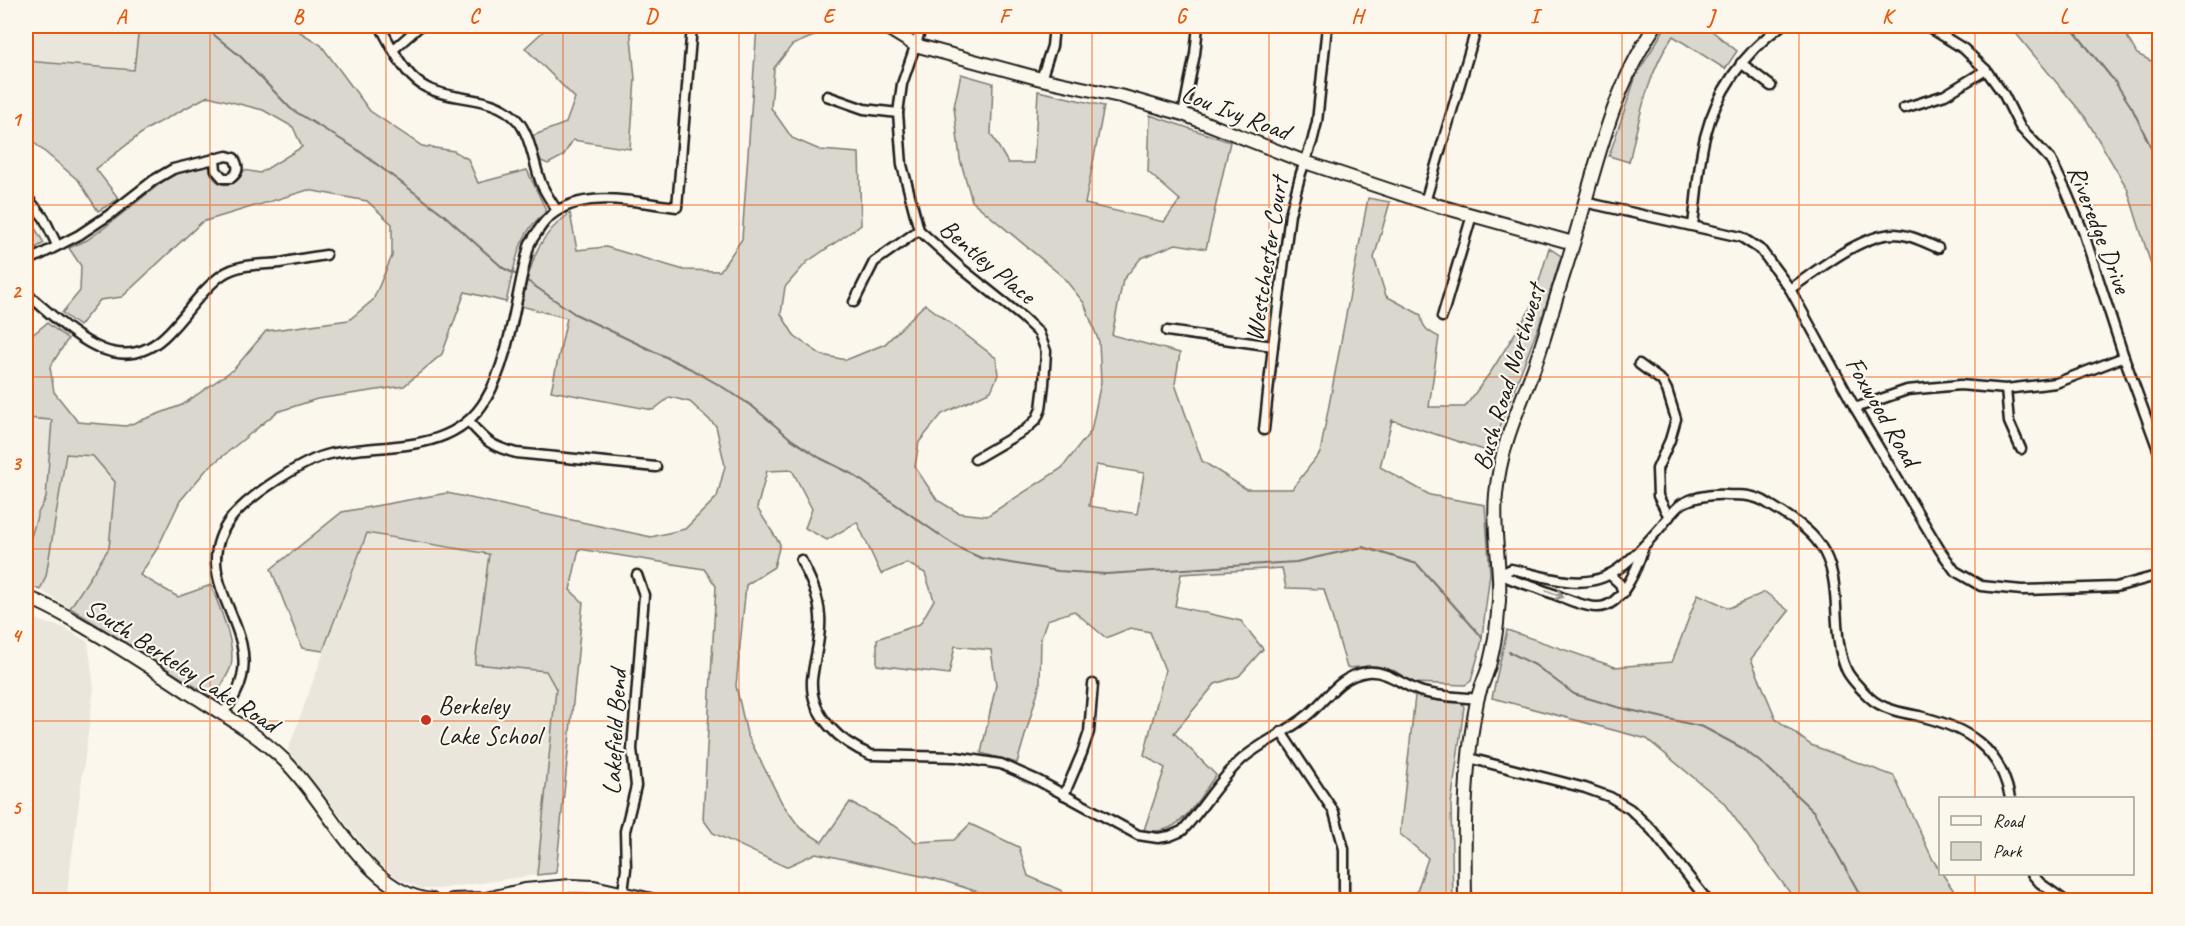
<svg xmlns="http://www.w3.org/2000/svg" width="2185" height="926" font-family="Caveat,sans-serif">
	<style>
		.built { fill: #eae6dc }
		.green { fill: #dad7ce; stroke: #7b7a75; stroke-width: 1.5; fill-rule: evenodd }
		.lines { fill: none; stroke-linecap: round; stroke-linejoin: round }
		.stream { stroke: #74726e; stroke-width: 2 }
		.street-casing { stroke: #1c1c1c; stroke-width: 13 }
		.secondary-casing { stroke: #1c1c1c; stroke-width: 16 }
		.street { stroke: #fbf7ec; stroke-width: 8 }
		.secondary { stroke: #fbf7ec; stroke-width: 12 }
		.oneway { stroke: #97948e }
		.grid { fill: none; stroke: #e8590c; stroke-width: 1.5; stroke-opacity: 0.55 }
		.poi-dot { fill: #c8321e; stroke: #fbf7ec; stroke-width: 2 }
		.labels { text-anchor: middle; stroke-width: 4.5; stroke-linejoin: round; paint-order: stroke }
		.street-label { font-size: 26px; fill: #1c1c1c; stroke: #fbf7ec }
		.poi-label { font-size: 26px; fill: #1c1c1c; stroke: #fbf7ec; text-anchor: start }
		.neatline { fill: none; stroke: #e8590c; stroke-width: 2 }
		.grid-label { font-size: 20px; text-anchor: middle; font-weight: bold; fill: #e8590c }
	</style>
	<rect width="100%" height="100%" fill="#fbf7ec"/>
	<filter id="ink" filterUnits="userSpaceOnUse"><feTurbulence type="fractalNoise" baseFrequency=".0167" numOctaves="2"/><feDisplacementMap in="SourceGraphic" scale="12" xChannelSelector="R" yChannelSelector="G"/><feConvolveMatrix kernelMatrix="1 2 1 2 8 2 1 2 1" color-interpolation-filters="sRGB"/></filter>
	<g filter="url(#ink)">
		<g class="built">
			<path d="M26,26H139L135,70L26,61Z"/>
			<path d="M26,418L52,420L46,498L38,513L26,554Z"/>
			<path d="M66,454L93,456L115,482L109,548L70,608L40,590L46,576Z"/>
			<path d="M367,533L490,554L475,664L546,671L556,689L537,875L438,889H422L397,878L375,860L288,750Z"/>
			<path d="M26,613L45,623L63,627L88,642L94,688L66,900H26Z"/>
		</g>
		<g class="green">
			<path d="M139,26H269L297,30L321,45L370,111L422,146L454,151L468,159L478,183L527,170L545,208V213C517,232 514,271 506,302L465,292L442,354L404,386L317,399L277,412L207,469L180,501L157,549L140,575L178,597L211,585C219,607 236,643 231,666C230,670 227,675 225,679C221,687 219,692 210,696L70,608L109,548L115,482L93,456L66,454L46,576L40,590L26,584V554L38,513L46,498L52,420L26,418V340L47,323L68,339L50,367L54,392L78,422L126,426L182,405L234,369L266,331L349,320L373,300L392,256V224L367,201L308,190L202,222L122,297L100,300L79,326L62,313L80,291L81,266L69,248L87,240L104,228L171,175L206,164L209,166C213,189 235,191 244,170L260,173L302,147L293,127L263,110L208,96L147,129L96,169L119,199L98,211L79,181L26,136V61L134,70Z"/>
			<path d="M549,26H630L635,79L630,149L573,140L563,156L548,164L541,161L532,136L566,123L575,98L525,48Z"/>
			<path d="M757,26H815L814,36L792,45L774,68L771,108L792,138L820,150L859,153L861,225L807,262L785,287L781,314L795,337L822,355L846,360L885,344L925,304L996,358L998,375L991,391L942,414L919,442L915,467L937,500L959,513L987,516L1062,468L1091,431L1101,382L1099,342L1084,303L1063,277L972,201L960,159L954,107L961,74L993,83L991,134L1008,163H1034L1038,91L1104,106L1085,204L1164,222L1180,200L1148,172L1150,115L1230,142L1206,249L1176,244L1141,258L1123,280L1112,335L1180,353L1175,384L1202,461L1246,489H1292L1320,453L1368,198L1390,202L1374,258L1386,296L1421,315C1422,328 1428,331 1439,337L1429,407H1465L1492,370L1531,308L1549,248L1561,256L1543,315L1503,418L1493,453L1392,420L1380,467L1430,495L1485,505L1490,573L1481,645L1471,681L1465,685L1413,683L1395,671L1376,666L1347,668L1324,589L1286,588L1282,568L1181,574L1175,606L1241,621L1263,649L1239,676L1215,684L1174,733L1216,775C1196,801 1181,838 1144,830L1165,768L1144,755L1165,670L1150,632L1130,628L1106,638L1074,611L1047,620L1041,637L1040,684L1017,763L981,753L996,685L991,650L955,646L949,674L877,665V639L920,624L934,600L925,573L907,563L881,574L857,522L827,540L805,528L812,509L792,470L767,471L757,508L780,544L774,567L746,585L736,686L747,734L782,803L800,828L822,842L850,802L898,828L916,842L954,840L970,824L1019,847L1028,876L1062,891L1058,900H1003L944,881L816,853L786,867L713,833L703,819L716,586L704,569L579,549L570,590L583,602L556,873L537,875L556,689L546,671L475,664L489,554L367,533L323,651L302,648L271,569L342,512L447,493L651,537L685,529L717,497L725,466L716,426L690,402L670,397L653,410L551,391L567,318L521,306C532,264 532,241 570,213L577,250L606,247L684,270L720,271L742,239ZM1096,465L1144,473L1137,514L1089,506Z"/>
			<path d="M1666,26H1708L1707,27L1737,51L1725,69L1673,36C1648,72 1639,119 1629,162L1609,156L1636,76Z"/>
			<path d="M2007,26H2121L2137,54L2159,65V290L2127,188L2085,117L2014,31Z"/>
			<path d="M27,215L44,243L29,252L26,251V218Z"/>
			<path d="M1765,592L1789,611L1751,659L1776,719L1811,745L1894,776L1933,860L1960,900H1800L1790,893L1723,802L1647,739L1492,698L1507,630L1615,667L1672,662L1698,594L1729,608Z"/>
			<path d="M1415,696L1462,703L1464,707L1451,805L1453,900H1393H1414L1428,858L1400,834Z"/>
		</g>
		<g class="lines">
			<g class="stream">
				<path d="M203,26L240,56L291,109L355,148L443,214L503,268L515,274"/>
				<path d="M2070,26L2115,82L2132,108L2160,166"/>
				<path d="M526,280L575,314L691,369L721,386L752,406L791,439L820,458L852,474L941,536L961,549L981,558L1058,571L1106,574L1296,562L1363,547L1417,564L1482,637"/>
				<path d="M1509,652L1535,665L1574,694L1617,707L1703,727L1742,748L1769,769L1814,812L1863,900"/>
			</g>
			<g class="street-casing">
				<g id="street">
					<path d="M380,26C391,45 402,72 422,85C451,103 491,93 516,119C530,132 534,165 541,183C545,193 552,202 557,211"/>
					<path d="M922,26L902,84L898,113L902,165L919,230L961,268L1022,317L1039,333L1046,351L1044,384L1041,409L1036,420L1025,430L975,459"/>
					<path d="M1927,26L1964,49L1986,70L2004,95L2020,127L2051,160L2066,191L2083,231L2124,357L2160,455"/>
					<path d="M394,49L420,26"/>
					<path d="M1741,63L1771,86"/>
					<path d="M1041,79L1052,46L1054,26"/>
					<path d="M827,96L864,109L898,113"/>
					<path d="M1904,108L1945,95L1986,70"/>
					<path d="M1183,114L1195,54L1198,26"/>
					<path d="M26,196L44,218L57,245"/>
					<path d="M1425,202L1477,26"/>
					<path d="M1584,202L1741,237L1761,250L1790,289L1855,408L1940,550L1955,571L1981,586L2022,590L2116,587L2160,575"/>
					<path d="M1693,225C1697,196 1698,165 1705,137C1716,93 1744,52 1781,26"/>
					<path d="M26,262L79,235L109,215L154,180L173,169L227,156L234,158C239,167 239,172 231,178H223L216,170L215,158"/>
					<path d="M26,264L28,275L26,288"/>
					<path d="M1790,289C1818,270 1859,236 1893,234C1909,234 1924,242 1938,248"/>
					<path d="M26,293C66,326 118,386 169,332C187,314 202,289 222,275C239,263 261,265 280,263C295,260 311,257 326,255"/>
					<path d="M854,302L874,262L919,230"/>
					<path d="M1442,317L1472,215"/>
					<path d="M1167,331L1273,346"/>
					<path d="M1639,364L1662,381L1667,390L1676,419L1670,440L1657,469L1658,496L1669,517"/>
					<path d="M2006,389L2009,422L2021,449"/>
					<path d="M1855,408L1907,390L1960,385L2006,389L2056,383L2124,357"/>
					<path d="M468,421C486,441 490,446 516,453L656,467"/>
					<path d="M1264,430L1273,346L1290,214L1301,173L1312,142L1317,122L1327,26"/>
					<path d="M801,560C810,578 819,596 820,616C822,637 814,659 812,680C810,716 840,742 871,755L956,757L1001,764L1039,781L1138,835L1158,838L1170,836L1182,831C1203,809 1218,781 1241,760C1261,742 1288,732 1309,714C1329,697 1339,676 1367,672C1389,670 1404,687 1423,692C1440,697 1460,697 1478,699"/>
					<path d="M1501,574L1511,569C1541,575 1575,589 1604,577C1625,568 1644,546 1659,529C1666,521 1674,508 1683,503C1697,496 1713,494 1728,495C1742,495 1755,495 1767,503C1786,515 1808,527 1820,545C1845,581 1829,630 1846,669C1850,679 1861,689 1869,697C1881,709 1903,713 1919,716C1966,727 2001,748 2010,798"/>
					<path d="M1501,574C1515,583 1532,585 1548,592C1563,597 1580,606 1596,607C1622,609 1638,566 1644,546"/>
					<path d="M1609,574L1620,584L1623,593"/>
					<path d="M223,713C232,702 239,691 242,677C255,621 186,575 232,517C249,496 303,460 330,454C384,442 453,456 486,399C511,358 516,290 530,243C538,231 545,218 557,211C592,190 640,203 677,207L692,26"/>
					<path d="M1281,732L1334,812L1344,849V897"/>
					<path d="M1469,758L1585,788L1610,797L1630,809L1652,830L1707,900"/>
					<path d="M1064,795L1082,753L1089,732L1093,684"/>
					<path d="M2032,874L2040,883L2064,900"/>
					<path d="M623,892L626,869L625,831L636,786L632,749L644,595L637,575"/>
					<path d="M2152,900L2160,895"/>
				</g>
			</g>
			<g class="secondary-casing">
				<g id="secondary">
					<path d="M884,26L915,45L1041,79L1124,97L1183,114L1305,162L1425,202L1573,243"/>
					<path d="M26,597C49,605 69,618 90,630C125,650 158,672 191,694C223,714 256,733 284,760C329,803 365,894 432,900"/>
					<path d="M452,900L486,899L525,890L570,886L594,887L652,900"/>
					<path d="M1465,900C1464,834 1464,767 1477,701C1480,687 1487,675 1490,662C1494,646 1497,628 1498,612C1503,573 1492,534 1496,494C1501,445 1517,413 1534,368C1545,337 1554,304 1564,273C1592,188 1605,101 1655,26"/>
				</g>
			</g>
			<use href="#street" class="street"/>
			<use href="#secondary" class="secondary"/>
		</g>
		<defs><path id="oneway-shaft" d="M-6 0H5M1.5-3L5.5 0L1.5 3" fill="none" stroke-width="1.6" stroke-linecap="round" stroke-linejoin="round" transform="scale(1.5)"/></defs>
		<use class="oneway" href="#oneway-shaft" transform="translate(1555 594) rotate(21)"/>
	</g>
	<path class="grid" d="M210,26V900M386,26V900M563,26V900M739,26V900M916,26V900M1092,26V900M1269,26V900M1446,26V900M1622,26V900M1799,26V900M1975,26V798M26,205H2160M26,377H2160M26,549H2160M26,721H2160M1975,874V900"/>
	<circle class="poi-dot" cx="426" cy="720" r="6"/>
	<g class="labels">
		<g class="street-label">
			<text transform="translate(1236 112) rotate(21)" y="9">Lou Ivy Road</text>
			<text transform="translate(2100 229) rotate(69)" y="9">Riveredge Drive</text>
			<text transform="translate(1266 259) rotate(-81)" y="9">Westchester Court</text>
			<text transform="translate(988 261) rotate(40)" y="9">Bentley Place</text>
			<text transform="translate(1508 377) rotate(-73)" y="9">Bush Road Northwest</text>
			<text transform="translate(1883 411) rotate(60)" y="9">Foxwood Road</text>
			<text transform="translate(182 665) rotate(33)" y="9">South Berkeley Lake Road</text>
			<text transform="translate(614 732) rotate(-87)" y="9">Lakefield Bend</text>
		</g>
		<g class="poi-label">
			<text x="438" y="714">Berkeley<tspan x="438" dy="30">Lake School</tspan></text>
		</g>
	</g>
	<rect width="2185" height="926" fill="none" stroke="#fbf7ec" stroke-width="66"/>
	<rect x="1939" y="797" width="195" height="78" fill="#fbf7ec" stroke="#a29f99" stroke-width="1.5"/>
	<rect x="1951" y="816" width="30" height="9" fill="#fbf7ec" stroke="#a29f99" stroke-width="1.5"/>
	<text x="1993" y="827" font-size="18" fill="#1c1c1c">Road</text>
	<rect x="1951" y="842" width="30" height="18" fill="#dad7ce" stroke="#a29f99" stroke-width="1.5"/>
	<text x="1993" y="857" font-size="18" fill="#1c1c1c">Park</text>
	<rect x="33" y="33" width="2119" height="860" class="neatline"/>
	<g class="grid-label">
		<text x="121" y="23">A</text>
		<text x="298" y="23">B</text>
		<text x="474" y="23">C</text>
		<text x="651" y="23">D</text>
		<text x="828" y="23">E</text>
		<text x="1004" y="23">F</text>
		<text x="1181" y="23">G</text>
		<text x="1357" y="23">H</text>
		<text x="1534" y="23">I</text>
		<text x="1711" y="23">J</text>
		<text x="1887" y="23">K</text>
		<text x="2064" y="23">L</text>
		<text x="16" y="126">1</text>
		<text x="16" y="298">2</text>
		<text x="16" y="470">3</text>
		<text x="16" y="642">4</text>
		<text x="16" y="814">5</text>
	</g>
</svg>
